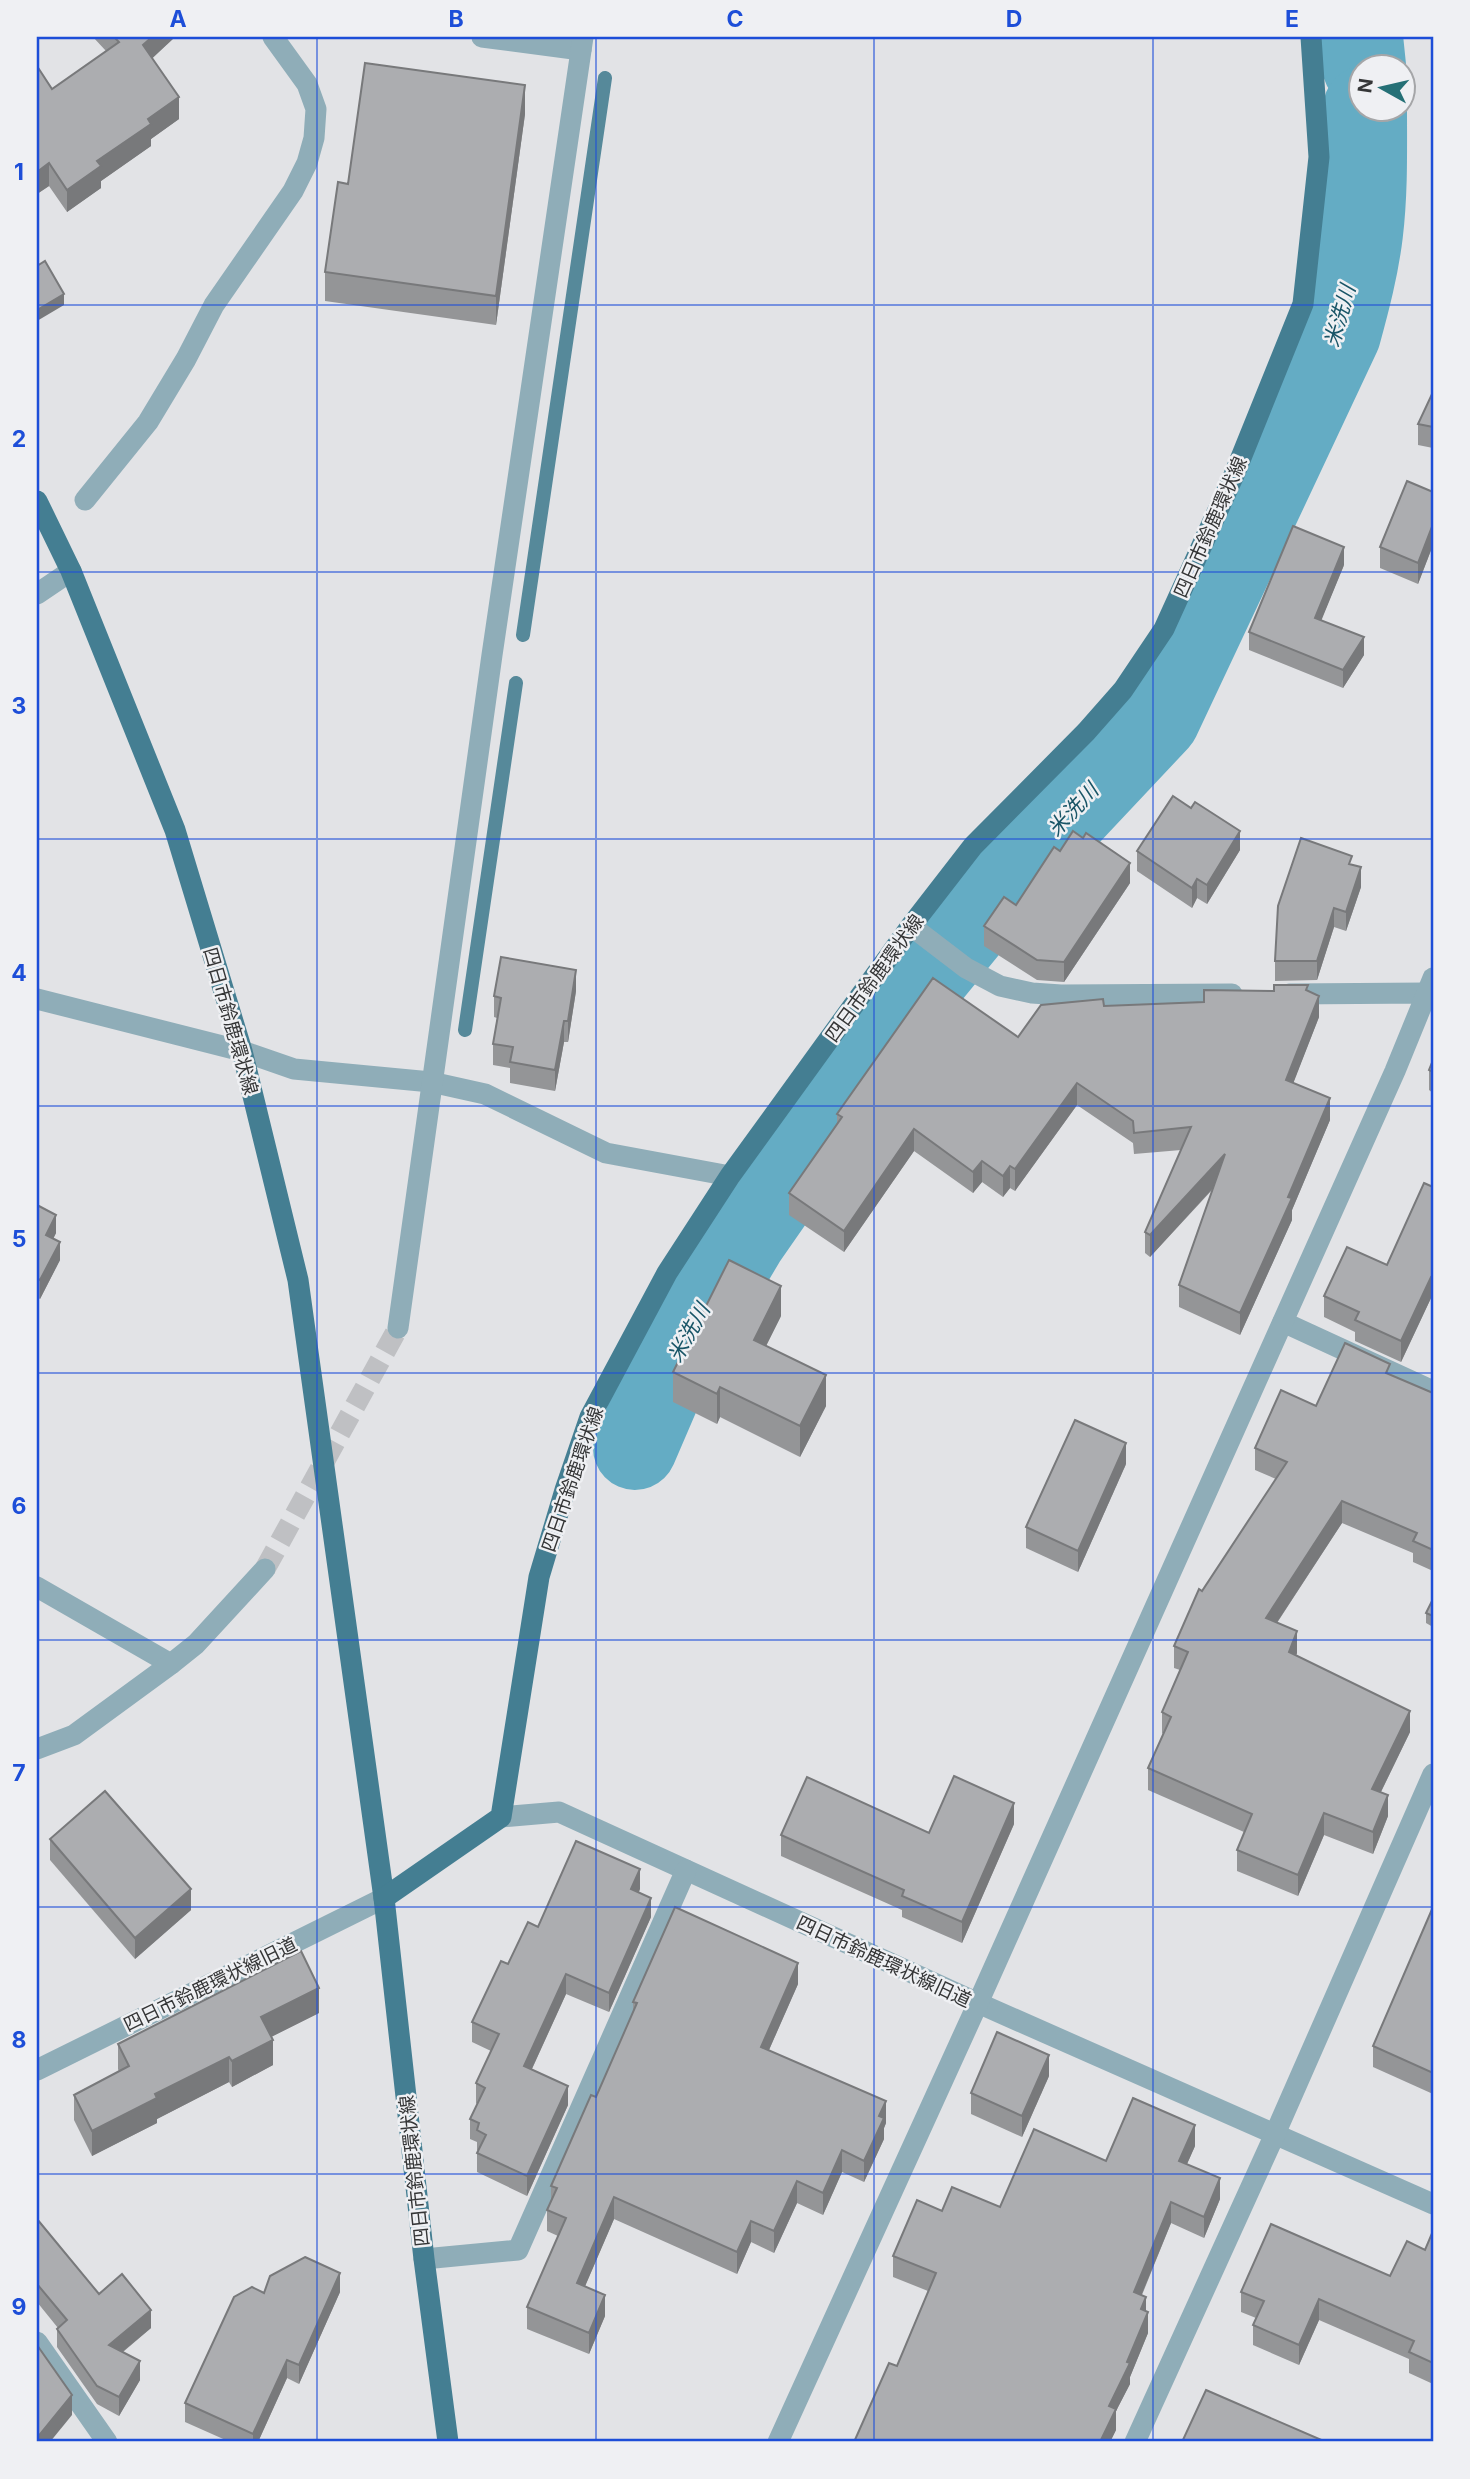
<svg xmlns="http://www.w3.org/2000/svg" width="1470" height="2479" font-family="Inter,'Noto Sans JP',sans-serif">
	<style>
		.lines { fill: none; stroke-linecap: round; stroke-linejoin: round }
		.stream { stroke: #56899a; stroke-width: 14 }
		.river { stroke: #64acc4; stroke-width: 84 }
		.minor-tunnel { stroke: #bfc0c3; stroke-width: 21; stroke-dasharray: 21 10; stroke-linecap: butt }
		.minor { stroke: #8fadb8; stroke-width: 21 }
		.major { stroke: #447e92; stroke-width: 21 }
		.wall { fill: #949597 }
		.shaded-wall { fill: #78797b }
		.building { fill: #acadb0; stroke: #78797b; stroke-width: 2 }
		.grid { fill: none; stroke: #1d4ed8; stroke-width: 2; stroke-opacity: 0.55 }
		.labels { text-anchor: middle; stroke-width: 5; stroke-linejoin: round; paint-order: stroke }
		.street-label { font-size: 19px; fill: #353637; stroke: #eff0f3 }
		.water-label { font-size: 21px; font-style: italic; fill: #195567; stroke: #eff0f3 }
		.neatline { fill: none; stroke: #1d4ed8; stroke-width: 2.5 }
		.grid-label { font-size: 23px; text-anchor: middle; font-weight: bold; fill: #1d4ed8 }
	</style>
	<rect width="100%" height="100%" fill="#e2e3e6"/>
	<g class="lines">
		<g class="stream">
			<path d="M523,635L605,78"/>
			<path d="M465,1030L516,683"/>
		</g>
		<g class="river">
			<path d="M1361,37L1364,66"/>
			<path d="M635,1448L675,1355L745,1238L925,979L1000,887L1158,719L1339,334C1348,301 1357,267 1361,233C1366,192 1365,150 1365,108"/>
		</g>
		<path class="minor-tunnel" d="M265,1569L398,1328"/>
		<g class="minor">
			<path d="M482,37L581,50"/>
			<path d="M85,500L148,422L186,359L214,305L293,191L307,163L314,138L316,109L307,84L273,37"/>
			<path d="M37,594L71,571"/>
			<path d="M911,926L966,968L1000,986L1032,993L1061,995L1232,994"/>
			<path d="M1289,994L1426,993L1433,995"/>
			<path d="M37,999L242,1051L294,1069L431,1082L485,1094L606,1153L730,1176"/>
			<path d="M1283,1322L1433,1391"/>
			<path d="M398,1328L492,655L583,37"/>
			<path d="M37,1587L171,1664"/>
			<path d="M37,1749L74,1735L171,1664L196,1644L265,1569"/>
			<path d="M501,1817L559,1812L978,2003L1433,2204"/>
			<path d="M37,2070L384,1898"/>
			<path d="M424,2259L518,2250L686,1870"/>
			<path d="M37,2342L107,2442"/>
			<path d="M778,2442L978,2003L1395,1071L1433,978"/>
			<path d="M1135,2442L1275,2134L1433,1774"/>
		</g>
		<g class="major">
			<path d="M37,501L71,571L175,830L242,1051L298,1280L384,1898L424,2259L448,2442"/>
			<path d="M384,1898L501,1817L539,1577L565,1490L590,1417L667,1273L730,1176L911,926L973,846L1086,732L1123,690L1164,629L1234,475L1303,304L1319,157L1311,37"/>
		</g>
	</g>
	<g class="wall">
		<path d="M93,37H175L152,58L179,119L151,139V146L101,181V188L67,212L49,186L37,194L52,89L106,51Z"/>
		<path d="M525,114L496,325L325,301V272L348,184Z"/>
		<path d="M1433,392V448L1418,445V424Z"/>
		<path d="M1433,492V545L1418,584L1380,568V547Z"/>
		<path d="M1344,565L1321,620L1364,655L1343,688L1249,650V632Z"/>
		<path d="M1240,850L1207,904L1197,898L1192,908L1137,871V851Z"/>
		<path d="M1060,851L1130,883L1064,982L1037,980L984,946V926L1016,905Z"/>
		<path d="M1352,865L1361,887L1346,931L1334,927L1317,980L1275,981V961Z"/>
		<path d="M576,991L568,1042H564L555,1091L510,1083V1068L493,1065V1044L497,1018L494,1017V996Z"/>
		<path d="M1308,991L1319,1017L1293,1083L1330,1120L1292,1210V1220L1240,1335L1179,1307V1285L1213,1189L1150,1257L1145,1253V1232L1181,1150L1134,1154L1133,1143L1077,1105L1015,1191L1010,1188L1003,1197L982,1182L973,1193L914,1151L844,1252L789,1215V1193L837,1123V1114L1018,1037L1104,1006L1204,1002Z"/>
		<path d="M1433,1060V1093L1429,1090V1070Z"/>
		<path d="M1433,1187V1299L1431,1298L1401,1362L1355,1341V1332L1324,1317V1296L1387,1265Z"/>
		<path d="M37,1205L56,1233L53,1239L60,1260L40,1299L37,1297Z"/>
		<path d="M781,1316L766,1346L826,1406L800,1457L720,1417L717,1424L673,1402V1372Z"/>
		<path d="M1390,1375L1433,1393V1571L1413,1562V1553L1342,1523L1277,1623L1297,1653L1296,1655L1410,1732L1381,1792L1388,1816L1373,1854L1324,1835L1298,1896L1237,1871V1850L1244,1832L1148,1790V1768L1163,1734L1162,1733V1712L1180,1670L1174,1668V1646L1202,1591L1276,1479L1255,1470V1448L1316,1406Z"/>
		<path d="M1126,1464L1078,1572L1026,1548V1527Z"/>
		<path d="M1433,1599V1627L1426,1623V1613Z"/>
		<path d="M1014,1824L962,1943L902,1917V1910L781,1856V1835L929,1833Z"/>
		<path d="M50,1839L191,1910L135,1959L50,1860Z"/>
		<path d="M640,1889L639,1892L651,1917L609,2012L566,1994L532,2069L568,2105L527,2196L477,2172V2153L478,2150H477V2142L470,2139V2119L477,2104L476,2103V2083L491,2051L472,2042V2022L508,1964L538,1927Z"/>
		<path d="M1433,1907V2094L1373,2067V2046Z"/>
		<path d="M798,1984L769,2050L886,2123L884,2128V2139L864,2182L842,2172L823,2215L797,2203L774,2253L751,2242L737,2274L614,2219L585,2286L605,2316L589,2354L527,2329V2307L558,2236L547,2231V2210L551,2201V2186L596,2097L633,2013V2002Z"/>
		<path d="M319,2013L271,2037L273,2065L232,2087L229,2082L157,2119V2123L92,2156L74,2120V2095L119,2072L118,2069V2044Z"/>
		<path d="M1049,2076L1022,2137L971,2114V2093Z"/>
		<path d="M1195,2146L1187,2164L1220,2199L1204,2238L1171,2223L1142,2295L1146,2311L1148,2333L1130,2377V2384L1116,2411V2430L1110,2442H854L897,2366L928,2291L893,2277V2256L942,2211L1000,2207L1106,2161Z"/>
		<path d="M37,2219L99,2294L151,2328L123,2352L140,2380L119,2416L97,2404L57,2347V2329L58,2328L37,2302Z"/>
		<path d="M1433,2231V2384L1409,2373V2359L1319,2320L1299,2365L1253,2345V2325L1256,2318L1241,2312V2292L1390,2276L1425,2250Z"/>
		<path d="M340,2292L299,2384L287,2378L258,2442H230L185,2422V2403L264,2293Z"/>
	</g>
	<g class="shaded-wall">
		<path d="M152,37H175L143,67V45Z"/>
		<path d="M525,85V114L496,325V296Z"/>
		<path d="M179,97V119L151,139V146L101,181V188L67,212V190L97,161L148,119Z"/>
		<path d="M49,163V186L37,194V172Z"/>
		<path d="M64,294V305L37,321V310Z"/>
		<path d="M1433,524V545L1418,584V563Z"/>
		<path d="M1344,547V565L1315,636V618Z"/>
		<path d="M1364,637V655L1343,688V670Z"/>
		<path d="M1240,831V850L1207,904V885Z"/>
		<path d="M1130,863V883L1064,982V962Z"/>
		<path d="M1361,867V887L1346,931V912Z"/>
		<path d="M1197,879V898L1192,908V888Z"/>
		<path d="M1334,908V927L1317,980V961Z"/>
		<path d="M576,970V991L568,1042V1021Z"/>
		<path d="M1319,996V1017L1286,1102V1080Z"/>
		<path d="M564,1021V1042L555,1091V1070Z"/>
		<path d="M1077,1083V1105L1015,1191V1169Z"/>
		<path d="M1330,1098V1120L1292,1210V1220L1240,1335V1313Z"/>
		<path d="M914,1129V1151L844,1252V1231Z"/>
		<path d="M1225,1154V1175L1150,1257V1235Z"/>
		<path d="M982,1161V1182L973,1193V1172Z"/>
		<path d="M1010,1166V1188L1003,1197V1176Z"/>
		<path d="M56,1215V1233L46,1253V1235Z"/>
		<path d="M60,1242V1260L40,1299V1280Z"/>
		<path d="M1431,1277V1298L1401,1362V1341Z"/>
		<path d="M781,1286V1316L754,1370V1340Z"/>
		<path d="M826,1375V1406L800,1457V1426Z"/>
		<path d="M720,1387V1417L717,1424V1394Z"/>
		<path d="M1126,1443V1464L1078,1572V1551Z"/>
		<path d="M1342,1501V1523L1266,1639V1618Z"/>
		<path d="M1297,1631V1653L1289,1673V1652Z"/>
		<path d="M1410,1711V1732L1372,1810V1789Z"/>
		<path d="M1388,1795V1816L1373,1854V1832Z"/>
		<path d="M1014,1803V1824L962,1943V1922Z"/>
		<path d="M1324,1813V1835L1298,1896V1875Z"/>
		<path d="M640,1869V1889L631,1908V1889Z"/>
		<path d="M191,1889V1910L135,1959V1938Z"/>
		<path d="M651,1898V1917L609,2012V1993Z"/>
		<path d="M798,1963V1984L761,2068V2047Z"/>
		<path d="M566,1974V1994L524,2086V2066Z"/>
		<path d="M319,1988V2013L261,2042V2017Z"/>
		<path d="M273,2040V2065L232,2087V2061Z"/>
		<path d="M1049,2055V2076L1022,2137V2116Z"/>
		<path d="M229,2057V2082L157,2119V2123L92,2156V2131L155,2094Z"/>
		<path d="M568,2086V2105L527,2196V2176Z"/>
		<path d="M886,2101V2123L884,2128V2139L864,2182V2161L879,2116Z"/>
		<path d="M1195,2125V2146L1179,2182V2161Z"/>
		<path d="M842,2150V2172L823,2215V2193Z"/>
		<path d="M1220,2178V2199L1204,2238V2217Z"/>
		<path d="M797,2181V2203L774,2253V2231Z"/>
		<path d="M614,2197V2219L577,2305V2283Z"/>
		<path d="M1171,2202V2223L1134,2313V2292Z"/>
		<path d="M751,2221V2242L737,2274V2252Z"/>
		<path d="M340,2273V2292L299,2384V2365Z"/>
		<path d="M605,2295V2316L589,2354V2333Z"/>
		<path d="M1146,2297V2317L1148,2312V2333L1130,2377V2384L1116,2411V2430L1110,2442H1100L1109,2406L1127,2362L1141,2309Z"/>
		<path d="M1319,2299V2320L1299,2365V2345Z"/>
		<path d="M151,2310V2328L109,2363V2345Z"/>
		<path d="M287,2360V2378L258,2442H253V2434Z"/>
		<path d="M140,2361V2380L119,2416V2397Z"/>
		<path d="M72,2395V2415L50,2442H37V2438Z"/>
	</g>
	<g class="building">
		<path d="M114,37H152L143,45L179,97L148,119L151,124L97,161L101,166L67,190L49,163L37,172V66L52,89L119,42Z"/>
		<path d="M365,63L525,85L496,296L325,272L338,182L348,184Z"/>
		<path d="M45,261L64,294L37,310V266Z"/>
		<path d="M1433,392V427L1418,424Z"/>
		<path d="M1407,481L1433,492V524L1418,563L1380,547Z"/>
		<path d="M1293,526L1344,547L1315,618L1364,637L1343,670L1249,632Z"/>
		<path d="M1173,796L1191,808L1195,802L1240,831L1207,885L1197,879L1192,888L1137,851Z"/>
		<path d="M1073,831L1083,838L1086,833L1130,863L1064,962L1037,960L984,926L1004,897L1016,905L1054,847L1060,851Z"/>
		<path d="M1301,838L1352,856L1349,864L1361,867L1346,912L1334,908L1317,961H1275L1278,906Z"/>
		<path d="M501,957L576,970L568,1021H564L555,1070L510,1062L513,1047L493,1044L501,998L494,996Z"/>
		<path d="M933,978L1018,1037L1041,1005L1103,999L1104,1006L1204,1002V990L1274,991V985H1308L1306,990L1319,996L1286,1080L1330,1098L1288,1197L1292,1198L1240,1313L1179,1285L1225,1154L1150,1235L1145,1232L1191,1127L1134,1133L1133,1121L1077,1083L1015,1169L1010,1166L1003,1176L982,1161L973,1172L914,1129L844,1231L789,1193L842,1117L837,1114Z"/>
		<path d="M1433,1060V1072L1429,1070Z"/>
		<path d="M1424,1183L1433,1187V1278L1431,1277L1401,1341L1355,1320L1359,1312L1324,1296L1347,1247L1387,1265Z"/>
		<path d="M37,1205L56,1215L46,1235L60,1242L40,1280L37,1279Z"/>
		<path d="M729,1260L781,1286L754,1340L826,1375L800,1426L720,1387L717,1394L673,1372Z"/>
		<path d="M1345,1343L1390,1364L1386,1373L1433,1393V1550L1413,1541L1417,1533L1342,1501L1266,1618L1297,1631L1289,1652L1410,1711L1372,1789L1388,1795L1373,1832L1324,1813L1298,1875L1237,1850L1252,1814L1148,1768L1171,1717L1162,1712L1188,1652L1174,1646L1199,1589L1202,1591L1287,1462L1255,1448L1281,1390L1316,1406Z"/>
		<path d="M1075,1420L1126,1443L1078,1551L1026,1527Z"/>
		<path d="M1433,1599V1616L1426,1613Z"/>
		<path d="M954,1776L1014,1803L962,1922L902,1896L904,1890L781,1835L807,1777L929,1833Z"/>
		<path d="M105,1791L191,1889L135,1938L50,1839Z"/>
		<path d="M576,1841L640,1869L631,1889L651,1898L609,1993L566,1974L524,2066L568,2086L527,2176L477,2153L486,2135L477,2130L479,2123L470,2119L485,2088L476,2083L499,2034L472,2022L501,1961L508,1964L528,1922L538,1927Z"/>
		<path d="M675,1907L798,1963L761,2047L886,2101L879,2116L884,2118L864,2161L842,2150L823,2193L797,2181L774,2231L751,2221L737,2252L614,2197L577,2283L605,2295L589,2333L527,2307L566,2218L547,2210L557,2188L551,2186L591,2095L596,2097L637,2003L633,2002Z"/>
		<path d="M1433,1907V2073L1373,2046Z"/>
		<path d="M301,1951L319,1988L261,2017L273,2040L232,2061L229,2057L155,2094L157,2098L92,2131L74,2095L129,2066L118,2044Z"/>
		<path d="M997,2032L1049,2055L1022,2116L971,2093Z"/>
		<path d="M1133,2098L1195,2125L1179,2161L1220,2178L1204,2217L1171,2202L1134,2292L1146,2297L1141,2309L1148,2312L1127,2362L1130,2363L1109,2406L1116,2409L1100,2442H854L889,2363L897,2366L936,2273L893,2256L917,2200L942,2211L952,2187L1000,2207L1034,2129L1106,2161Z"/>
		<path d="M37,2219L99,2294L122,2274L151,2310L109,2345L140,2361L119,2397L97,2386L57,2329L67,2320L37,2284Z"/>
		<path d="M1271,2224L1390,2276L1407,2241L1425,2250L1433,2231V2363L1409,2352L1414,2341L1319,2299L1299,2345L1253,2325L1264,2301L1241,2292Z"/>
		<path d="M305,2257L340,2273L299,2365L287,2360L253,2434L185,2403L234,2297L252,2287L264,2293L270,2276Z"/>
		<path d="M37,2345L72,2395L37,2438Z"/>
		<path d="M1206,2390L1326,2442H1182Z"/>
	</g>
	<path class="grid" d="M317,37V2442M596,37V2442M874,37V2442M1153,37V2442M37,305H1433M37,572H1433M37,839H1433M37,1106H1433M37,1373H1433M37,1640H1433M37,1907H1433M37,2174H1433"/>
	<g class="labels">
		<g class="street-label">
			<text transform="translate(1210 527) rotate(-66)" y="7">四日市鈴鹿環状線</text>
			<text transform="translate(874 978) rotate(-54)" y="7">四日市鈴鹿環状線</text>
			<text transform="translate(231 1021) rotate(74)" y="7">四日市鈴鹿環状線</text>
			<text transform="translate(572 1479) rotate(-71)" y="7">四日市鈴鹿環状線</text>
			<text transform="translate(884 1961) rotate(25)" y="7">四日市鈴鹿環状線旧道</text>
			<text transform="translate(210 1984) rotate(-26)" y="7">四日市鈴鹿環状線旧道</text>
			<text transform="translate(414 2171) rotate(-96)" y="7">四日市鈴鹿環状線</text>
		</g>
		<g class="water-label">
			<text transform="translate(1340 316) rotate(-74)" y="7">米洗川</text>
			<text transform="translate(1073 810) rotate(-47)" y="7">米洗川</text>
			<text transform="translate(689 1333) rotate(-61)" y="7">米洗川</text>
		</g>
	</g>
	<rect width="1470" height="2479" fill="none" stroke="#eff0f3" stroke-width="77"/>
	<g transform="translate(1382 88) rotate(278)"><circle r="33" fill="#eff0f3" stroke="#a5a6a8" stroke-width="2"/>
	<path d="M0-5L12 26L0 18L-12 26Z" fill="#257076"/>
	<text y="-10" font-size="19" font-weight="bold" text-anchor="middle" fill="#353637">N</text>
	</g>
	<rect x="38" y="38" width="1394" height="2402" class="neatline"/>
	<g class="grid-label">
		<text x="178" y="27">A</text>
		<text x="456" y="27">B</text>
		<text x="735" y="27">C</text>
		<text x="1014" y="27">D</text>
		<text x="1292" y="27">E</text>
		<text x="19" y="180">1</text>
		<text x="19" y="447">2</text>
		<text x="19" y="714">3</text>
		<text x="19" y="981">4</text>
		<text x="19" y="1247">5</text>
		<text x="19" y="1514">6</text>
		<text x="19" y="1781">7</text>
		<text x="19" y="2048">8</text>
		<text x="19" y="2315">9</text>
	</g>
</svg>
